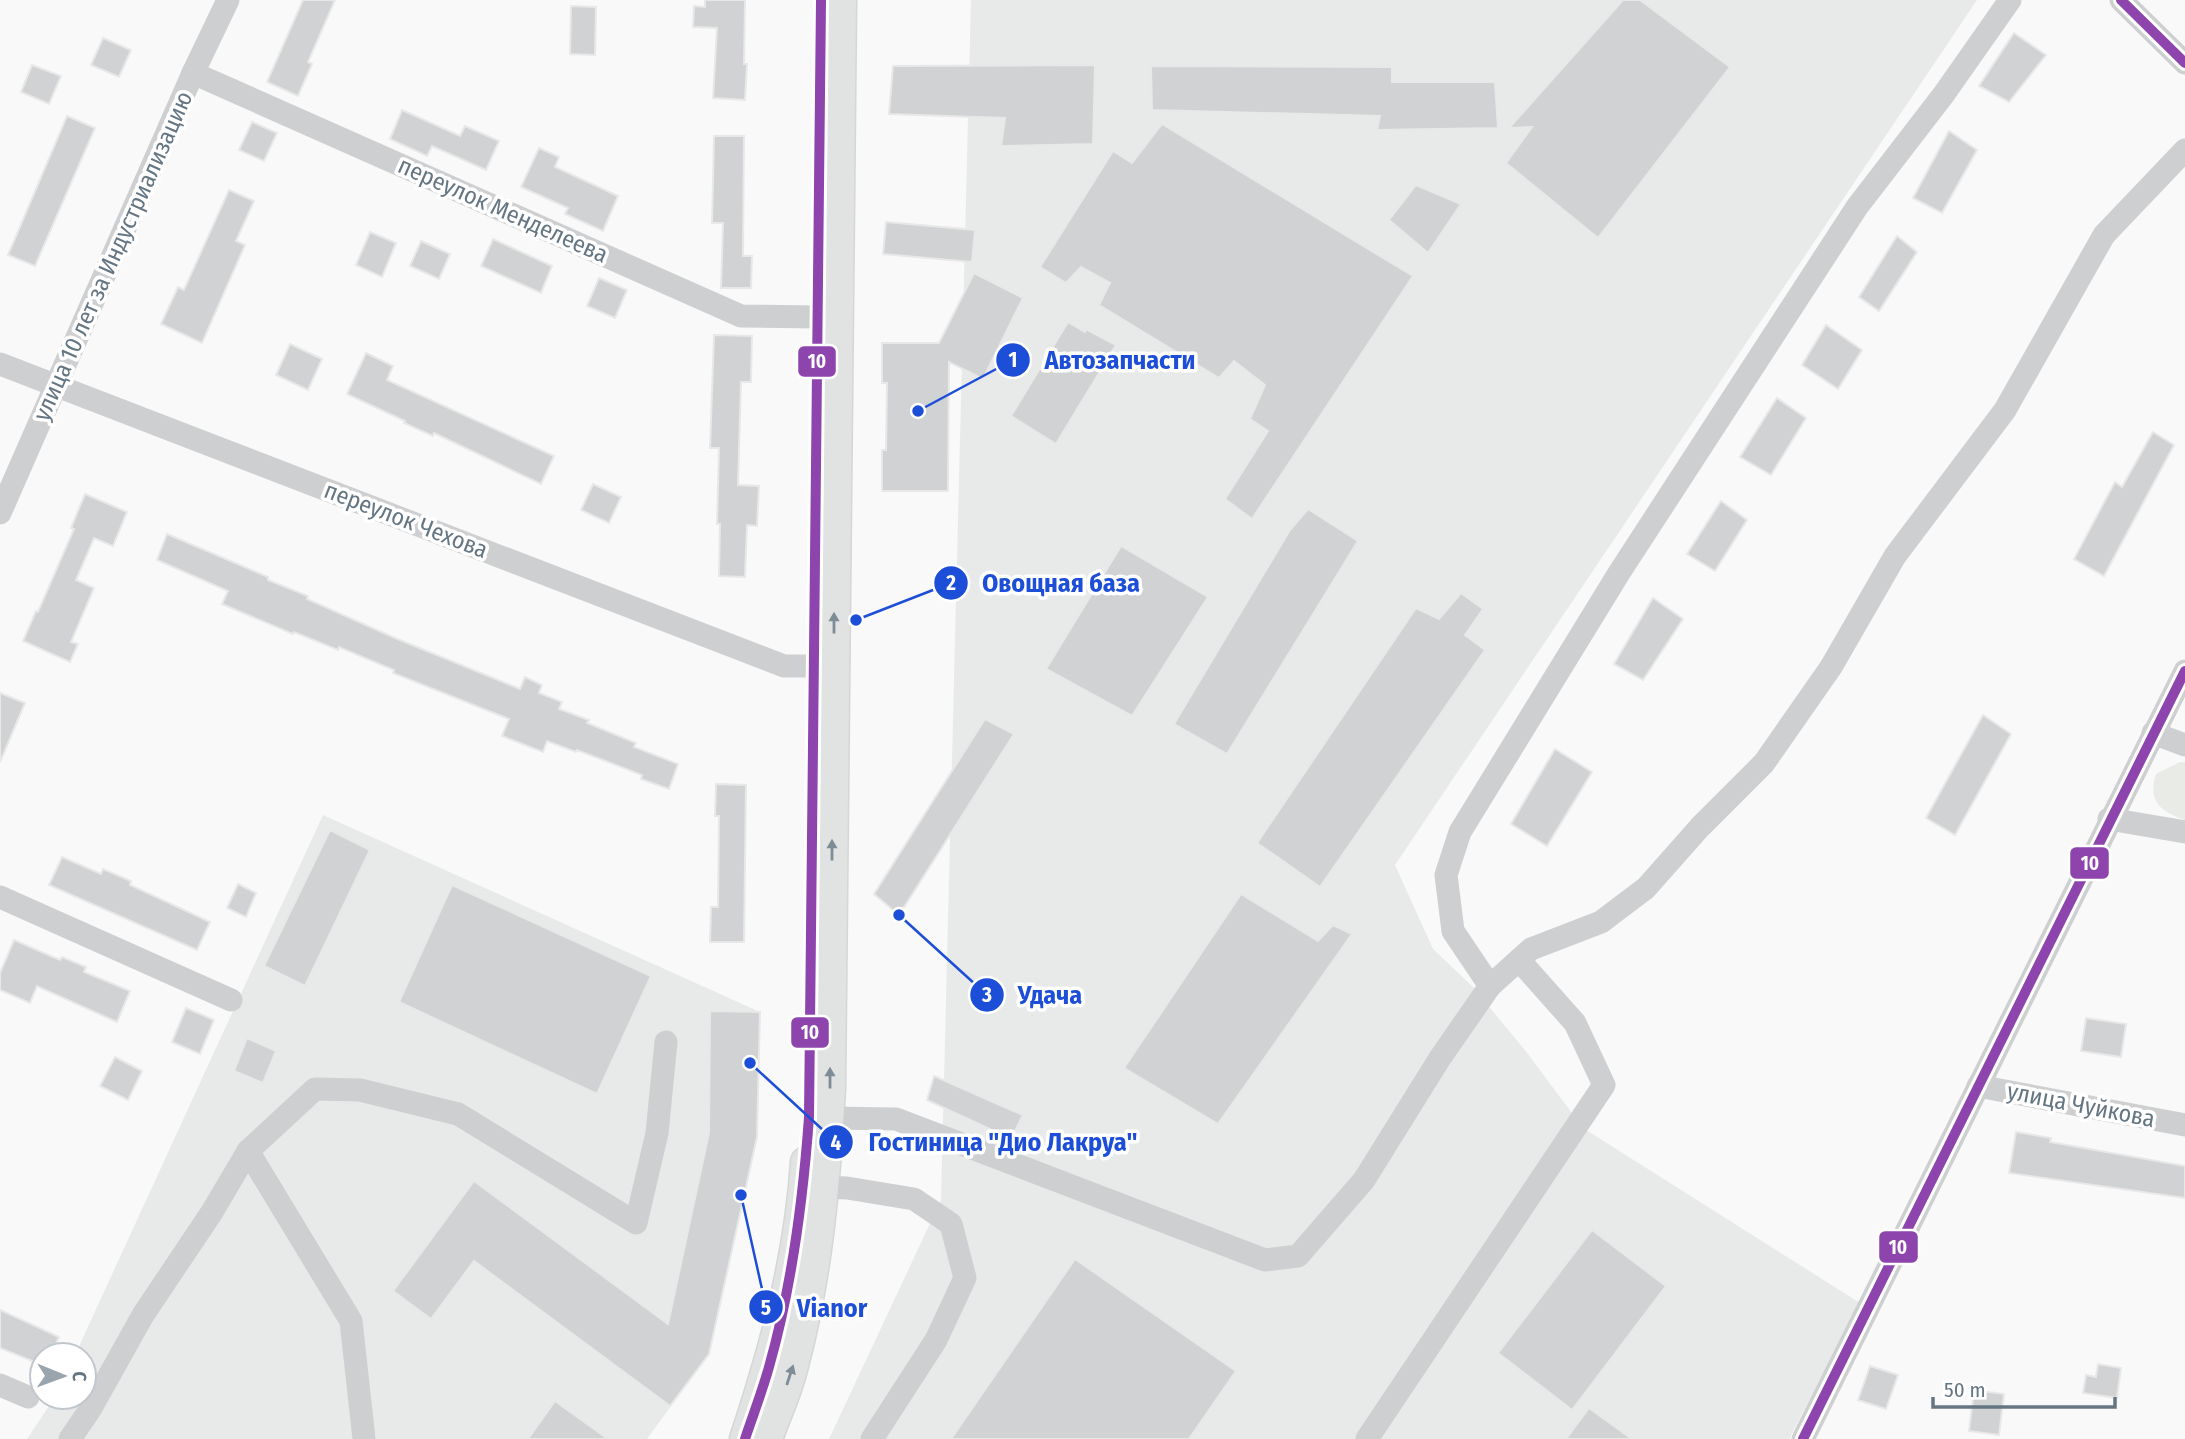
<svg xmlns="http://www.w3.org/2000/svg" width="2185" height="1439" font-family="'Fira Sans Condensed',sans-serif">
	<style>
		.built { fill: #e8e9e9 }
		.green { fill: #e8ebe6 }
		.building { fill: #d0d2d3; stroke: #e8e8e8; stroke-width: 2 }
		.lines { fill: none; stroke-linecap: round; stroke-linejoin: round }
		.major-casing { stroke: #d5d6d7; stroke-width: 33 }
		.minor { stroke: #cecfd0; stroke-width: 23 }
		.major { stroke: #e1e2e2; stroke-width: 30 }
		.bus-1-casing { stroke: #fff; stroke-width: 16 }
		.bus-1 { stroke: #8e44ad; stroke-width: 10 }
		.oneway { fill: #7e8c96 }
		.labels { text-anchor: middle; stroke-width: 7; stroke-linejoin: round; paint-order: stroke }
		.street-label { font-size: 24px; fill: #657683; stroke: #fff }
		.leader { fill: none; stroke: #1d4ed8; stroke-width: 2.5 }
		.callout-dot { fill: #1d4ed8; stroke: #fff; stroke-width: 2.5 }
		.mark-label { font-size: 21px; text-anchor: middle; font-weight: bold; fill: #fff }
		.callout-label { font-size: 26px; text-anchor: middle; font-weight: bold; fill: #1d4ed8; stroke: #fff; stroke-width: 7; stroke-linejoin: round; paint-order: stroke }
		.line-badge { stroke: #fff; stroke-width: 2.5 }
		.badge-label { font-size: 19px; text-anchor: middle; font-weight: bold; fill: #fff }
	</style>
	<rect width="100%" height="100%" fill="#f9f9f9"/>
	<g class="built">
		<path d="M971,0H1977L1395,865L1433,949L1472,986L1528,1054L1583,1128L1860,1303L1789,1439H829L941,1200Z"/>
		<path d="M323,815L760,1012L757,1137L709,1354L647,1439H27L55,1397H84V1355H75Z"/>
	</g>
	<path class="green" d="M2180,762H2185V820C2161,812 2147,801 2156,774Z"/>
	<g class="building">
		<path d="M303,0H335L308,62L312,64L298,96L267,82Z"/>
		<path d="M705,0H745L744,64H747L745,100L713,98L717,28L693,27L694,6L705,7Z"/>
		<path d="M1623,0H1640L1730,67L1598,238L1506,163L1532,127L1509,128Z"/>
		<path d="M571,6L596,7L595,55L570,54Z"/>
		<path d="M2014,33L2046,55L2009,102L1979,86Z"/>
		<path d="M103,38L131,50L119,77L91,65Z"/>
		<path d="M32,65L61,76L49,104L21,92Z"/>
		<path d="M1095,65L1093,144L1001,146L1005,118L889,114L893,66Z"/>
		<path d="M1151,66L1392,67V82H1495L1498,128L1377,130L1380,116L1152,110Z"/>
		<path d="M402,110L460,136L465,126L499,141L486,170L432,146L427,156L390,139Z"/>
		<path d="M67,116L95,128L35,266L8,255Z"/>
		<path d="M252,122L277,133L264,161L239,150Z"/>
		<path d="M1162,124L1413,276L1252,519L1225,499L1268,431L1250,419L1265,385L1234,361L1219,378L1099,305L1110,283L1081,267L1066,283L1040,267L1113,151L1132,163Z"/>
		<path d="M1949,131L1977,150L1942,213L1913,198Z"/>
		<path d="M714,136H744L743,256H752L751,288H721L723,223H712Z"/>
		<path d="M539,148L559,157L555,167L618,196L603,231L565,214L568,208L521,187Z"/>
		<path d="M1416,185L1461,204L1428,253L1389,220Z"/>
		<path d="M229,190L254,201L236,241L245,245L202,343L161,324L178,287L184,290Z"/>
		<path d="M886,222L975,230L972,262L883,254Z"/>
		<path d="M370,232L396,243L382,277L356,265Z"/>
		<path d="M1897,236L1917,252L1879,311L1859,297Z"/>
		<path d="M493,239L552,266L541,293L481,266Z"/>
		<path d="M421,241L450,254L439,279L410,266Z"/>
		<path d="M974,273L1023,298L983,379L949,362L948,491H882V450H886L887,383H882V343H939Z"/>
		<path d="M599,278L627,290L615,318L587,306Z"/>
		<path d="M1068,322L1085,332L1086,329L1116,345L1056,444L1011,416Z"/>
		<path d="M1826,325L1862,350L1838,389L1802,365Z"/>
		<path d="M714,335L752,336L751,382H741L738,485L759,486L757,526L747,525L745,577L719,576L720,524H717L719,448H710Z"/>
		<path d="M290,344L322,359L308,390L276,375Z"/>
		<path d="M366,353L393,366L387,380L554,456L541,484L434,433L433,436L404,423L405,421L347,394Z"/>
		<path d="M1777,398L1806,418L1771,475L1740,457Z"/>
		<path d="M2153,432L2174,445L2104,576L2074,559L2115,482L2122,487Z"/>
		<path d="M593,484L621,497L609,523L581,510Z"/>
		<path d="M85,494L127,512L113,546L94,538L76,580L94,588L71,642L78,644L70,662L23,641L36,611L38,612L74,529L71,528Z"/>
		<path d="M1721,501L1747,520L1715,571L1687,554Z"/>
		<path d="M1308,509L1358,541L1227,754L1174,724L1290,530Z"/>
		<path d="M167,534L268,577V580L308,596L307,599L395,638L520,689L525,677L542,685L539,693L562,702L559,709L589,720L587,723L636,743L634,747L678,764L669,789L641,779L642,775L577,750L576,752L547,741L543,752L502,736L509,719L393,673L394,670L339,647L338,650L294,632L293,634L222,604L228,591L157,560Z"/>
		<path d="M1121,546L1208,597L1132,716L1046,669Z"/>
		<path d="M1461,593L1483,609L1465,635L1485,650L1320,887L1257,843L1416,608L1439,619Z"/>
		<path d="M1653,598L1683,619L1643,680L1614,664Z"/>
		<path d="M0,693L25,703L0,762Z"/>
		<path d="M1983,715L2011,734L1955,835L1926,818Z"/>
		<path d="M985,719L1014,734L899,915L874,894Z"/>
		<path d="M1555,749L1592,772L1547,846L1511,824Z"/>
		<path d="M716,784L746,785L744,942H710L711,907H718L719,816H715Z"/>
		<path d="M330,830L370,850L305,986L264,966Z"/>
		<path d="M62,857L101,874L103,869L131,881L130,885L210,922L197,950L49,885Z"/>
		<path d="M238,884L256,893L246,917L227,908Z"/>
		<path d="M452,885L651,976L597,1094L399,1002Z"/>
		<path d="M1241,894L1318,941L1333,925L1352,934L1218,1124L1124,1068Z"/>
		<path d="M14,940L60,960L62,957L86,967L84,972L130,991L117,1022L37,986L30,1003L0,990V973Z"/>
		<path d="M186,1008L214,1020L200,1054L172,1042Z"/>
		<path d="M710,1011L760,1012L757,1137L709,1354L670,1406L474,1261L431,1319L393,1291L474,1181L668,1324L709,1133Z"/>
		<path d="M2086,1018L2126,1024L2121,1057L2081,1051Z"/>
		<path d="M247,1038L276,1051L263,1083L234,1071Z"/>
		<path d="M115,1057L142,1071L128,1100L100,1086Z"/>
		<path d="M934,1076L1023,1115L1011,1139L927,1100Z"/>
		<path d="M2016,1132L2051,1138L2050,1142L2185,1166V1198L2009,1173Z"/>
		<path d="M1592,1230L1666,1286L1572,1410L1498,1353Z"/>
		<path d="M1075,1259L1236,1371L1189,1439H951Z"/>
		<path d="M0,1310L59,1337L51,1355H42V1365L0,1348Z"/>
		<path d="M2098,1364L2121,1368L2117,1398L2083,1393L2086,1375L2096,1377Z"/>
		<path d="M1870,1366L1898,1375L1886,1409L1858,1400Z"/>
		<path d="M1974,1390L2004,1394L1999,1435L1969,1431Z"/>
		<path d="M555,1401L608,1439H528Z"/>
		<path d="M1589,1408L1632,1439H1566Z"/>
	</g>
	<g class="lines">
		<g class="major-casing">
			<g id="major">
				<path d="M745,1439C775,1349 800,1257 806,1162"/>
				<path d="M767,1439C775,1416 786,1393 792,1369C817,1277 825,1184 830,1089L841,0"/>
			</g>
		</g>
		<g class="minor">
			<path d="M2121,0L2185,63"/>
			<path d="M193,73L741,316L819,317"/>
			<path d="M0,364L784,666H813"/>
			<path d="M0,513L193,73L228,0"/>
			<path d="M2153,733L2185,745"/>
			<path d="M2109,819L2185,832"/>
			<path d="M0,897L231,1000"/>
			<path d="M1490,986L1453,931L1446,875L1460,832L1619,573L1857,207L1944,94L2010,0"/>
			<path d="M1978,1086L2185,1125"/>
			<path d="M829,1118L896,1119L1265,1260L1298,1256L1364,1180L1440,1058L1490,986L1531,949L1601,922L1646,888L1700,827L1764,763L1831,667L1895,556L2005,410L2104,235L2185,150"/>
			<path d="M248,1151L351,1321L364,1439"/>
			<path d="M824,1187L847,1188L914,1199L951,1224L965,1278L936,1340L872,1439"/>
			<path d="M0,1385L28,1397"/>
			<path d="M70,1439L91,1408L143,1315L212,1212L248,1151L315,1089L360,1090L458,1114L636,1223L657,1133L666,1042"/>
			<path d="M1367,1439L1604,1085L1575,1023L1519,960"/>
			<path d="M1803,1439L2185,671"/>
		</g>
		<use href="#major" class="major"/>
		<g class="bus-1-casing">
			<g id="bus-1">
				<path d="M2121,0L2185,63"/>
				<path d="M745,1439C753,1415 762,1392 769,1367C792,1286 803,1201 809,1117L821,0"/>
				<path d="M1803,1439L2185,671"/>
			</g>
		</g>
		<use href="#bus-1" class="bus-1"/>
	</g>
	<defs><path id="oneway-solid" d="M-6-.8H1V-3.2L6.5 0L1 3.2V.8H-6Z" transform="scale(1.75)"/></defs>
	<g class="oneway">
		<use href="#oneway-solid" transform="translate(834 623) rotate(-90)"/>
		<use href="#oneway-solid" transform="translate(832 850) rotate(-90)"/>
		<use href="#oneway-solid" transform="translate(830 1078) rotate(-90)"/>
		<use href="#oneway-solid" transform="translate(790 1375) rotate(-72)"/>
	</g>
	<g class="labels">
		<g class="street-label">
			<text transform="translate(503 210) rotate(24)" y="8">переулок Менделеева</text>
			<text transform="translate(113 256) rotate(-66)" y="8">улица 10 лет за Индустриализацию</text>
			<text transform="translate(406 520) rotate(21)" y="8">переулок Чехова</text>
			<text transform="translate(2081 1105) rotate(11)" y="8">улица Чуйкова</text>
		</g>
	</g>
	<path class="leader" d="M918 411L1013 360M856 620L951 583M899 915L987 995M750 1063L836 1142M741 1195L766 1307"/>
	<g class="callout-dot">
		<circle cx="918" cy="411" r="7"/>
		<circle cx="856" cy="620" r="7"/>
		<circle cx="899" cy="915" r="7"/>
		<circle cx="750" cy="1063" r="7"/>
		<circle cx="741" cy="1195" r="7"/>
		<circle cx="1013" cy="360" r="18"/>
		<circle cx="951" cy="583" r="18"/>
		<circle cx="987" cy="995" r="18"/>
		<circle cx="836" cy="1142" r="18"/>
		<circle cx="766" cy="1307" r="18"/>
	</g>
	<g class="mark-label">
		<text x="1013" y="367">1</text>
		<text x="951" y="590">2</text>
		<text x="987" y="1002">3</text>
		<text x="836" y="1150">4</text>
		<text x="766" y="1315">5</text>
	</g>
	<g class="callout-label">
		<text x="1120" y="369">Автозапчасти</text>
		<text x="1061" y="592">Овощная база</text>
		<text x="1050" y="1004">Удача</text>
		<text x="1003" y="1151">Гостиница "Дио Лакруа"</text>
		<text x="832" y="1317">Vianor</text>
	</g>
	<g class="line-badge">
		<rect x="797" y="345" width="40" height="33" rx="7" fill="#8e44ad"/>
		<rect x="2069" y="846" width="41" height="34" rx="7" fill="#8e44ad"/>
		<rect x="790" y="1016" width="40" height="33" rx="7" fill="#8e44ad"/>
		<rect x="1878" y="1230" width="41" height="34" rx="7" fill="#8e44ad"/>
	</g>
	<g class="badge-label">
		<text x="817" y="368">10</text>
		<text x="2090" y="870">10</text>
		<text x="810" y="1039">10</text>
		<text x="1898" y="1254">10</text>
	</g>
	<g transform="translate(63 1376) rotate(91)"><circle r="33" fill="#ffffff" stroke="#c1c8cd" stroke-width="2"/>
	<path d="M0-5L12 26L0 18L-12 26Z" fill="#99a4ac"/>
	<text y="-10" font-size="19" font-weight="bold" text-anchor="middle" fill="#657683">С</text>
	</g>
	<path d="M1933 1397v10h182v-10" fill="none" stroke="#657683" stroke-width="3.5"/>
	<text x="1944" y="1397" font-size="21" fill="#657683" stroke="#ffffff" stroke-width="5" paint-order="stroke">50 m</text>
</svg>
